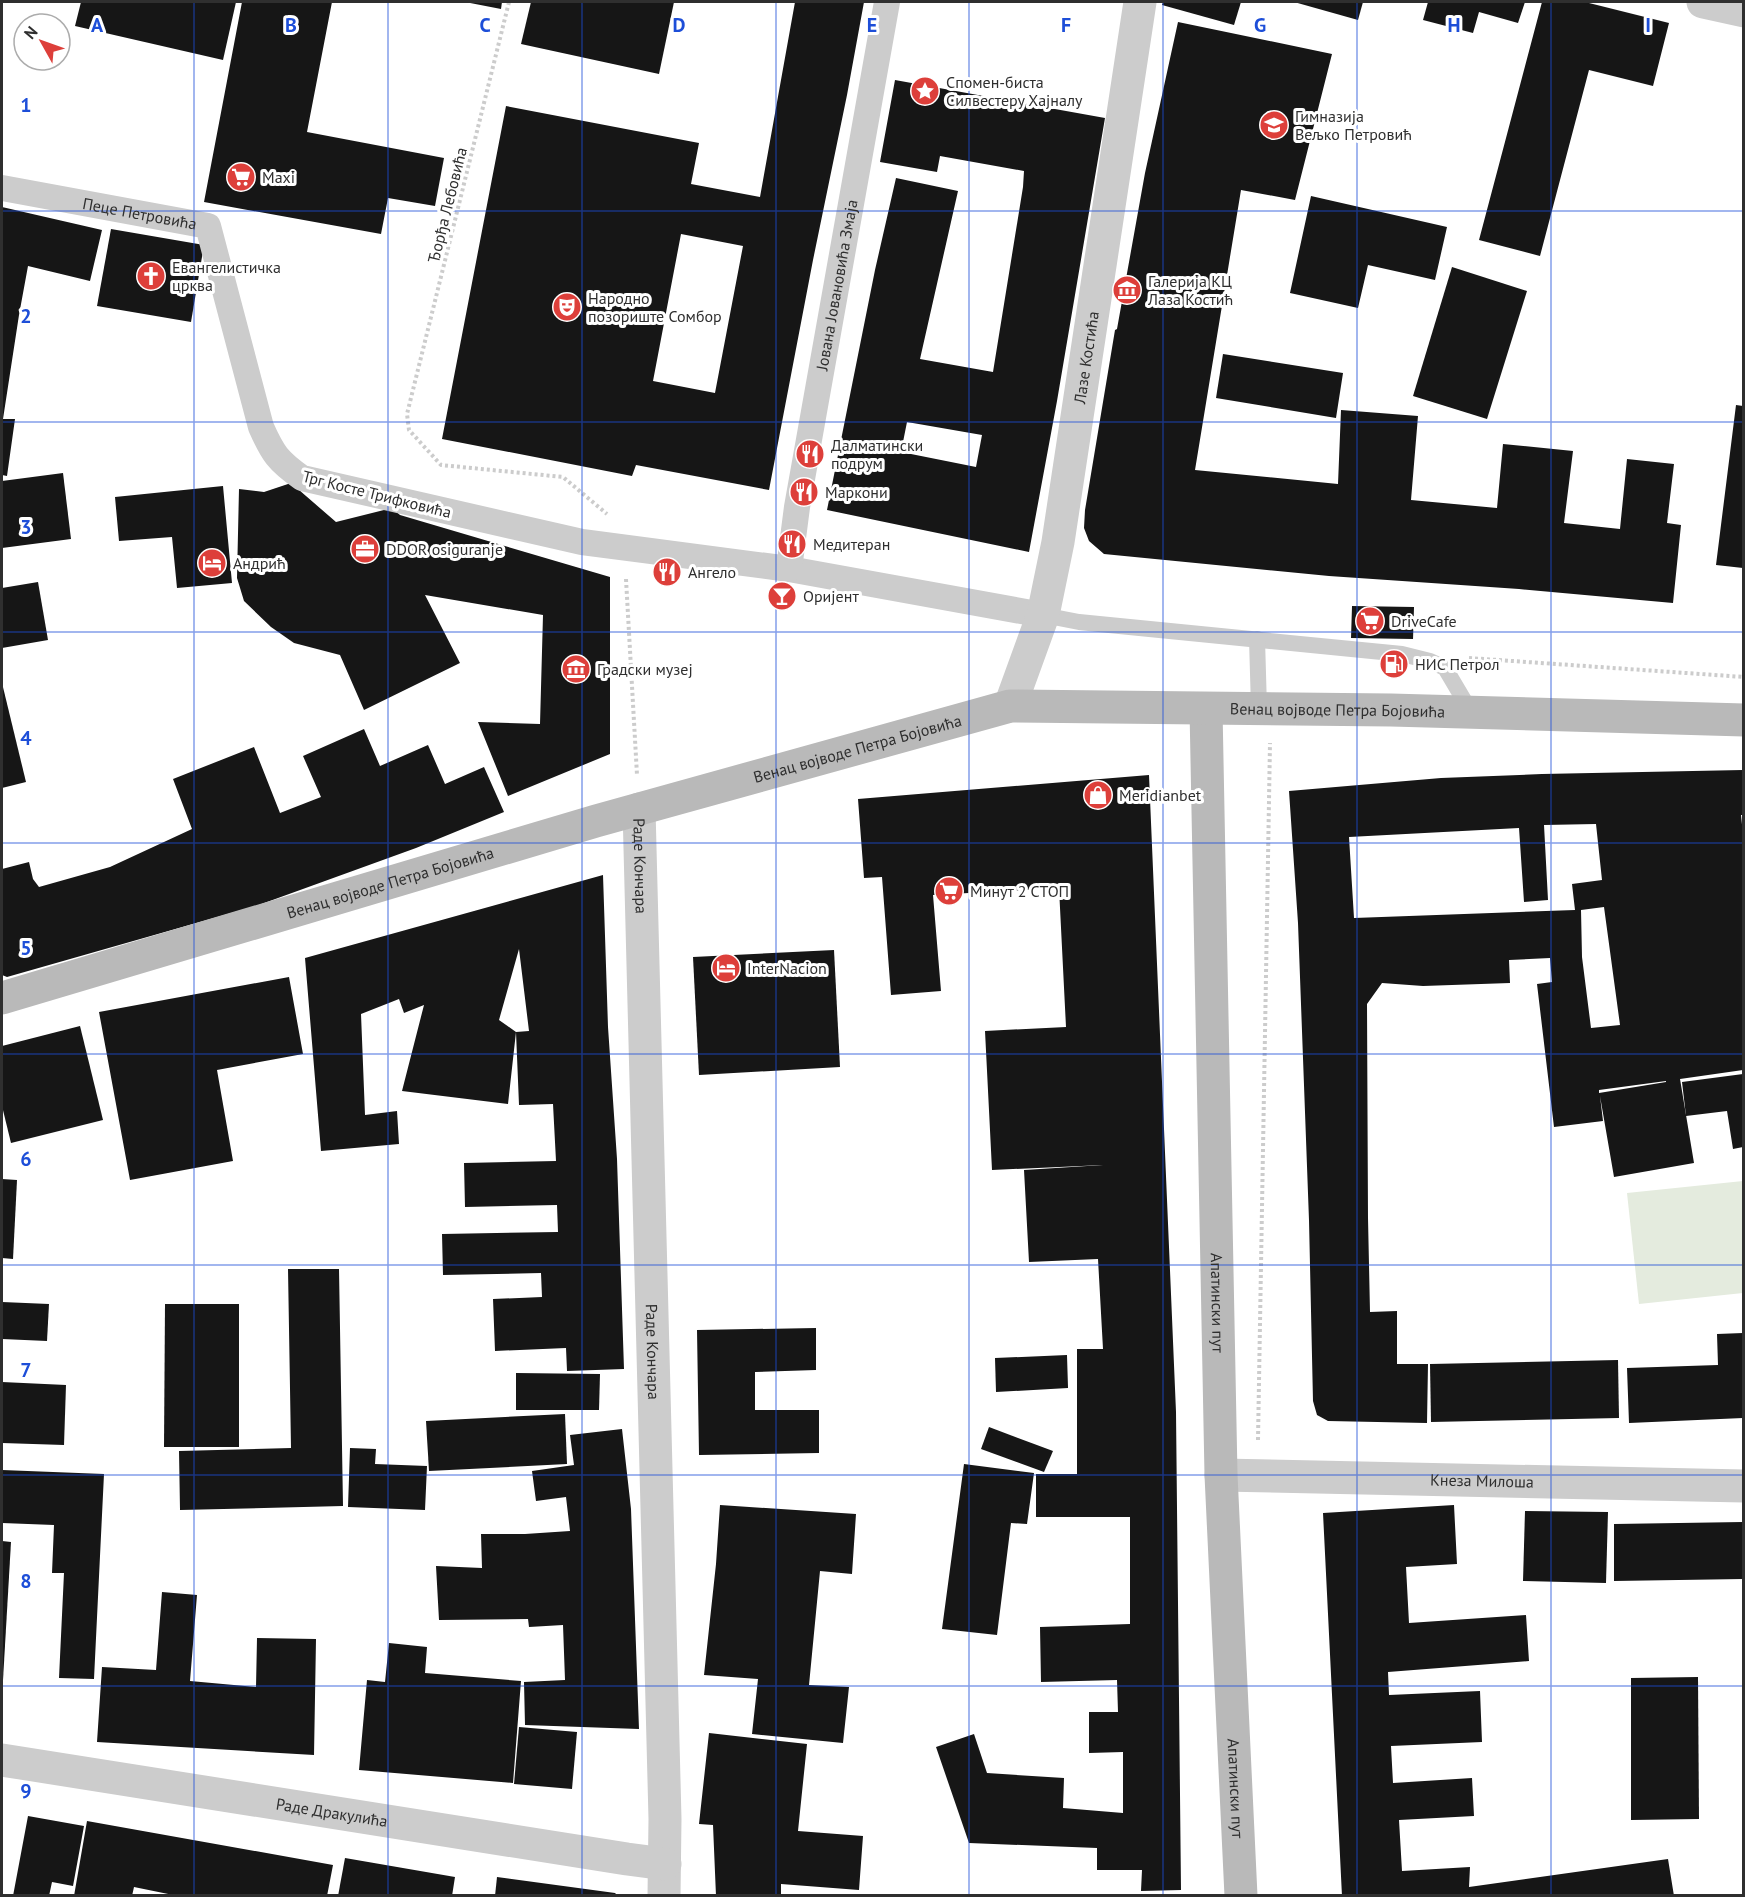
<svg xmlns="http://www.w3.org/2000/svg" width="1745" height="1897" font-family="'PT Sans',sans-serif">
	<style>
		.green { fill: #e4ebde }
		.building { fill: #161616; fill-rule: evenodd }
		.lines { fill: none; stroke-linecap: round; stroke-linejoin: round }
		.path { stroke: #ccc; stroke-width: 4; stroke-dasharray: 3 3; stroke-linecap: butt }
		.service { stroke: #ccc; stroke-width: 16 }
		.pedestrian { stroke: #ccc; stroke-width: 26 }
		.minor { stroke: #ccc; stroke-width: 33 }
		.secondary { stroke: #b9b9b9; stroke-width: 33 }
		.grid { fill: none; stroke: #1d4ed8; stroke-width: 1.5; stroke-opacity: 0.55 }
		.labels { text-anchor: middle; stroke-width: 6; stroke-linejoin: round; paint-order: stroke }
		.poi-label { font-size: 16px; fill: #2f2f2f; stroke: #fff; text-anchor: start }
		.street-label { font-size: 16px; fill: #2f2f2f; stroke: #fff }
		.grid-label { font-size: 20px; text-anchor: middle; font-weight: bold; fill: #1d4ed8; stroke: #fff; stroke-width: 6; stroke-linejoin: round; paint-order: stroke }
	</style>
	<rect width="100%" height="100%" fill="#fff"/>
	<path class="green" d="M1743,1181V1293L1639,1304L1627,1193Z"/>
	<g class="building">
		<path d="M81,2H236L223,60L75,26Z"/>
		<path d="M242,2H332L307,132L444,158L435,206L388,198L381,234L204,202Z"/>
		<path d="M465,2H502L501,9Z"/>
		<path d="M531,2H674L659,74L521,44Z"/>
		<path d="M795,2H864L847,95L813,260L769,490L636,465L632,476L442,439L506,106L699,143L691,184L760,197ZM681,234L743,246L715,393L653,381Z"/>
		<path d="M1163,2H1241L1234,25L1162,5Z"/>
		<path d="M1294,2H1363L1358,20Z"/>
		<path d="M1428,2H1525L1518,23L1479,12L1473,33L1423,20Z"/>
		<path d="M1542,2H1585L1669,23L1653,86L1589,70L1540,256L1479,240Z"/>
		<path d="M1178,22L1332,54L1295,200L1241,190L1195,470L1338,484L1341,410L1418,416L1411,500L1497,508L1503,444L1573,451L1564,523L1620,529L1627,459L1674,464L1667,523L1681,525L1673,603L1519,589L1329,576L1104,554L1089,541L1084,528L1085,510L1115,330L1117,329L1145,173Z"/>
		<path d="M895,80L1105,118L1057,401L1029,552L827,510L875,270L896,178L958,191L920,359L993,372L1023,187L1024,171L940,156L937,172L880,162ZM907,422L982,435L976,467L901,452Z"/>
		<path d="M1311,196L1447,227L1435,280L1368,265L1358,308L1290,293Z"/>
		<path d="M2,207L102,230L90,281L28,266L19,315L3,419H15L7,476L2,475Z"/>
		<path d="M111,229L204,245L191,322L97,306Z"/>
		<path d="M1452,267L1527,291L1487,419L1413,396Z"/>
		<path d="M1223,354L1343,373L1336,418L1216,398Z"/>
		<path d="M1736,405L1743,406V568L1716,565Z"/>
		<path d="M63,473L71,539L2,548V481Z"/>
		<path d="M291,483L336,522L392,508L400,515L610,577V754L508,796L478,722L540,724L543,615L425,595L460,663L364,710L340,655L294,643L271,627L244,601L237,578L239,489L264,492Z"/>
		<path d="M223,486L232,583L177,588L172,537L119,541L115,497Z"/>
		<path d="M38,582L48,640L2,648V588Z"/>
		<path d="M1352,606L1414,607L1413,639L1351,638Z"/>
		<path d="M2,683L26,782L2,788Z"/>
		<path d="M364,729L380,766L428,745L445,784L484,767L504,812L416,848L256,906L7,977L2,975V869L29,862L33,879L39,887L110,867L192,829L173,779L254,747L280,813L321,797L303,756Z"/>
		<path d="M1743,770V815H1741L1743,834V1070L1680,1079L1694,1163L1614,1177L1600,1096L1603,1121L1554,1127L1537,984L1552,982L1550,958L1509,960L1510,983L1423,986L1382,983L1367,1004L1368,1218L1370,1312L1397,1311V1364H1428L1427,1423L1328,1421L1317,1415L1313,1401L1309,1220L1298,923L1289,791L1441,778L1542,774ZM1596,824L1602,880L1572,884L1575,910L1354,918L1349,837L1519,828L1524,902L1548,900L1544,825ZM1604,907L1620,1025L1591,1028L1582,957L1581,910ZM1666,1081V1082L1599,1093V1090Z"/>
		<path d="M1149,775L1176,1412L1181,1890L1141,1891L1142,1870H1097V1848L969,1843L936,1747L974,1734L987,1773L1064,1778L1063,1808L1123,1813V1752L1089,1753V1712H1118L1117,1680L1041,1682L1040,1627L1130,1624V1517H1036V1474H1077V1349H1103L1098,1259L1029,1262L1024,1170L1103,1165L992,1170L985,1031L1066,1027L1059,888L933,895L941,991L891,995L882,877L864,878L858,799Z"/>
		<path d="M603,875L608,1027L617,1159L624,1369L567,1371L566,1348L495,1351L493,1299L542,1297L541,1273L443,1275L442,1234L558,1232L557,1205L465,1207L464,1163L556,1161L553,1104L519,1105L516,1032L529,1031L519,949L499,1020L516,1032L508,1104L402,1091L424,1005L404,1013L399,999L361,1014L365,1115L397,1111L399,1144L321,1151L305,958Z"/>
		<path d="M834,950L840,1067L699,1075L693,957Z"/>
		<path d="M289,977L303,1054L217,1070L233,1161L130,1180L99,1012Z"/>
		<path d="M80,1026L103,1120L11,1143L2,1106V1046Z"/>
		<path d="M1743,1074V1147L1733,1149L1727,1111L1686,1116L1682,1082Z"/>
		<path d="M2,1179L17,1180L13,1259L2,1258Z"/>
		<path d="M288,1269H339L343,1506L180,1510L179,1451L291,1448Z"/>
		<path d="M2,1302L49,1304L47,1341L2,1339Z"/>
		<path d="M165,1304H239V1447H164Z"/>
		<path d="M816,1328V1370L755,1372V1410H819V1453L699,1455L697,1330Z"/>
		<path d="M1743,1333V1418L1629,1423L1627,1368L1718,1365L1717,1334Z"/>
		<path d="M1067,1355L1068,1388L996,1392L995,1358Z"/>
		<path d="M1618,1360L1619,1418L1431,1422L1430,1364Z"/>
		<path d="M516,1373L600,1374L599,1410H516Z"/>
		<path d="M2,1382L66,1385L64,1445L2,1443Z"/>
		<path d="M565,1414L567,1464L429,1471L426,1421Z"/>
		<path d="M989,1427L1053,1451L1044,1472L981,1449Z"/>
		<path d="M622,1429L631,1509L639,1729L525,1725L524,1682L565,1680L563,1625L529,1627L528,1619L439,1620L436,1566L482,1568L481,1534H525L570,1531L566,1497L536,1501L532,1471L574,1465L570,1435Z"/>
		<path d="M350,1448L376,1449L375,1464L427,1466L425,1510L348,1507Z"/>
		<path d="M964,1464L1034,1473L1027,1524L1011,1523L997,1635L942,1629Z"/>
		<path d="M2,1470L104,1474L94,1679L59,1678L64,1573H52L54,1525L2,1523Z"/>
		<path d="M720,1505L856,1514L852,1574L820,1571L809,1685L849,1687L843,1743L752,1734L758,1679L704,1675L716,1564Z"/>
		<path d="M1454,1505L1457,1564L1406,1567L1409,1623L1526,1615L1529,1661L1388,1672L1389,1695L1480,1691L1482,1742L1391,1746L1393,1783L1472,1778L1474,1816L1399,1820L1402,1871L1470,1867L1469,1887L1668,1859L1674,1896H1342L1323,1513Z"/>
		<path d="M1525,1511L1608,1512L1606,1583L1523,1581Z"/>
		<path d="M1743,1522V1579L1614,1581V1524Z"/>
		<path d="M2,1541L11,1542L3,1680H2Z"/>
		<path d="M162,1592L197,1595L190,1681L256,1687L257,1638L316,1639L314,1755L97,1742L102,1667L156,1670Z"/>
		<path d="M389,1643L427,1647L425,1673L521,1681L513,1783L359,1770L367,1680L385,1682Z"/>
		<path d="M1698,1677L1699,1819L1631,1820V1678Z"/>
		<path d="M519,1727L577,1732L572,1789L514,1784Z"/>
		<path d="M709,1733L807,1744L798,1831L863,1836L859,1890L781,1884V1896H716L713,1825L699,1824Z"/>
		<path d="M28,1816L84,1826L73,1886L52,1882L49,1896H13Z"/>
		<path d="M87,1821L333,1865L327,1896H178L134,1887L132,1896H74Z"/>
		<path d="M345,1858L455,1877L452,1896H338Z"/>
		<path d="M497,1877L615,1893L618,1896H495Z"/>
	</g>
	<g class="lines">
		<g class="path">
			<path d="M509,2L407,414L409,430L441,465L563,477L607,514"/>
			<path d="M626,579L637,775"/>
			<path d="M1469,658L1744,677"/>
			<path d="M1258,1440L1270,743"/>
		</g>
		<g class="service">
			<path d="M1043,615L1079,622L1402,654L1430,661L1445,668L1471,712"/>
			<path d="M1257,639L1259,708"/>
		</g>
		<g class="pedestrian">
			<path id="s1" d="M2,188L208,226L261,427C273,454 278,461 302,478L582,542L789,569L1043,615"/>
			<path id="s2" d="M789,569L797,507L887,2"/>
		</g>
		<g class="minor">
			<path d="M1703,2L1744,11"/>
			<path id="s3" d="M1010,706L1043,615L1058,542L1140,2"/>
			<path id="s4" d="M639,809L665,1819L664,1896"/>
			<path id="s5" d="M1221,1475L1744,1486"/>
			<path id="s6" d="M2,1760L627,1859L665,1864"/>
		</g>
		<g class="secondary">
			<path id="s7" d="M1206,709L1221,1475L1241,1896"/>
			<path id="s8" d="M2,998L596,821L1010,706L1391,710L1744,720"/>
		</g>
	</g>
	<path class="grid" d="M194,2V1896M388,2V1896M582,2V1896M776,2V1896M969,2V1896M1163,2V1896M1357,2V1896M1551,2V1896M2,211H1744M2,422H1744M2,632H1744M2,843H1744M2,1054H1744M2,1265H1744M2,1475H1744M2,1686H1744"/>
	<defs>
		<g id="sight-disc" transform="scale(1.5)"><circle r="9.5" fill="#dd3f3a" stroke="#fff"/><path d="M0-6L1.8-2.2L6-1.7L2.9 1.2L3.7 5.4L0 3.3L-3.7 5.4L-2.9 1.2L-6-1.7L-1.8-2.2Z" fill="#fff"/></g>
		<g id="school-disc" transform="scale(1.5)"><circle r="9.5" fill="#dd3f3a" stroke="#fff"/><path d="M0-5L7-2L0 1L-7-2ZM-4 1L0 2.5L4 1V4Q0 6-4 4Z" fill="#fff"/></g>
		<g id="supermarket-disc" transform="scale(1.5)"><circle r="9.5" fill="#dd3f3a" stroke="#fff"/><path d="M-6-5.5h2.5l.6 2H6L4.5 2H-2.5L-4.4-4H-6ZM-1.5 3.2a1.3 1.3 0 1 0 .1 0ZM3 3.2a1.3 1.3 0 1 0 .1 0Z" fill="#fff"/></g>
		<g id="church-disc" transform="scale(1.5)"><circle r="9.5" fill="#dd3f3a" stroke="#fff"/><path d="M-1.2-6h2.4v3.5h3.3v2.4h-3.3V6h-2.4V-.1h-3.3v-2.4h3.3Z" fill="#fff"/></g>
		<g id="museum-disc" transform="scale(1.5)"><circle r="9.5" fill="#dd3f3a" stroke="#fff"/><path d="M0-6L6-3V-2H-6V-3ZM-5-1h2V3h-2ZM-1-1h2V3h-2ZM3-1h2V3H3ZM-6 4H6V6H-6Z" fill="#fff"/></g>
		<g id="theatre-disc" transform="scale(1.5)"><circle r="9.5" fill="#dd3f3a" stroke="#fff"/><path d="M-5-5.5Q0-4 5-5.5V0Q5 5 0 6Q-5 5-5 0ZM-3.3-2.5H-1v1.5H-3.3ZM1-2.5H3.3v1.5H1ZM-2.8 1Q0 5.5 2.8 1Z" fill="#fff"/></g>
		<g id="restaurant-disc" transform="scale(1.5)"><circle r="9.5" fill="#dd3f3a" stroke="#fff"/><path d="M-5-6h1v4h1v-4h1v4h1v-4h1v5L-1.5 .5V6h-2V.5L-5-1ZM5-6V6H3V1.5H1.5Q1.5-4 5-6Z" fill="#fff"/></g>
		<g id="office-disc" transform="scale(1.5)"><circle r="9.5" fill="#dd3f3a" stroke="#fff"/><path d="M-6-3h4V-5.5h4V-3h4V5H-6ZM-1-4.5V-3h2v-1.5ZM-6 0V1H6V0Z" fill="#fff"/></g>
		<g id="hotel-disc" transform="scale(1.5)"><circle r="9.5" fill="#dd3f3a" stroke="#fff"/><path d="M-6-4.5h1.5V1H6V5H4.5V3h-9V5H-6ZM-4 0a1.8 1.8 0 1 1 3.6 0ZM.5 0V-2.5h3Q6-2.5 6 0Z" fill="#fff"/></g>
		<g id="bar-disc" transform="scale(1.5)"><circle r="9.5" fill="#dd3f3a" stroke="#fff"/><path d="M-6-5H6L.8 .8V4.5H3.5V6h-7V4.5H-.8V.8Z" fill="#fff"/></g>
		<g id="fuel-disc" transform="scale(1.5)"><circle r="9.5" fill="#dd3f3a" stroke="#fff"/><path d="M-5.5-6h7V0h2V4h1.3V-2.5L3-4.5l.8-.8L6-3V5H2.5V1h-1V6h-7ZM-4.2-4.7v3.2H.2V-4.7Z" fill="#fff"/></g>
		<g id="shop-disc" transform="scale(1.5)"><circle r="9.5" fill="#dd3f3a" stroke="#fff"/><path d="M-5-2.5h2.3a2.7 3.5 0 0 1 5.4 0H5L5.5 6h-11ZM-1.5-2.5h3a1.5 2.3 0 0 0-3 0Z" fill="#fff"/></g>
	</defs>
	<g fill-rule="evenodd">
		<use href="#sight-disc" x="925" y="91"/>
		<use href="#school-disc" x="1274" y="125"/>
		<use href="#supermarket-disc" x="241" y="177"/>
		<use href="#church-disc" x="151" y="276"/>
		<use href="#museum-disc" x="1127" y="290"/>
		<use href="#theatre-disc" x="567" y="307"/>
		<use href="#restaurant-disc" x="810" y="454"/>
		<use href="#restaurant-disc" x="804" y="492"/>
		<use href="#restaurant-disc" x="792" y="544"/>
		<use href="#office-disc" x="365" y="549"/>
		<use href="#hotel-disc" x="212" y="563"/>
		<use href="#restaurant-disc" x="667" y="572"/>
		<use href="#bar-disc" x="782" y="596"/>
		<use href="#supermarket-disc" x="1370" y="621"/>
		<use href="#fuel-disc" x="1394" y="664"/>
		<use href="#museum-disc" x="576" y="669"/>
		<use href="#shop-disc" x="1098" y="795"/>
		<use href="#supermarket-disc" x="949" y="891"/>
		<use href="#hotel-disc" x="726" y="968"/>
	</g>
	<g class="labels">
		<g class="poi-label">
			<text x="946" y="88">Спомен-биста<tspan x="946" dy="18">Силвестеру Хајналу</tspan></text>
			<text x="1295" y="122">Гимназија<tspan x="1295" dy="18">Вељко Петровић</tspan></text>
			<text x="262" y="183">Maxi</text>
			<text x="172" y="273">Евангелистичка<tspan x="172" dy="18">црква</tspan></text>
			<text x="1148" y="287">Галерија КЦ<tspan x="1148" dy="18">Лаза Костић</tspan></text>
			<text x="588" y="304">Народно<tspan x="588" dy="18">позориште Сомбор</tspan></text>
			<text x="831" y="451">Далматински<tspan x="831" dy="18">подрум</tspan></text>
			<text x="825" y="498">Маркони</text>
			<text x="813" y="550">Медитеран</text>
			<text x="386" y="555">DDOR osiguranje</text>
			<text x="233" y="569">Андрић</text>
			<text x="688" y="578">Ангело</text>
			<text x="803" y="602">Оријент</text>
			<text x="1391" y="627">DriveCafe</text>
			<text x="1415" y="670">НИС Петрол</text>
			<text x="597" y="675">Градски музеј</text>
			<text x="1119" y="801">Meridianbet</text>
			<text x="970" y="897">Минут 2 СТОП</text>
			<text x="747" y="974">InterNacion</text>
		</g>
		<g class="street-label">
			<text transform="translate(447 205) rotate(-76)" y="6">Ђорђа Лебовића</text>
			<text dy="6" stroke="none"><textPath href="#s1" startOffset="140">Пеце Петровића</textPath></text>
			<text dy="6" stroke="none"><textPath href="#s2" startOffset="288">Јована Јовановића Змаја</textPath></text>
			<text dy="6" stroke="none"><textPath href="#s3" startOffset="358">Лазе Костића</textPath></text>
			<text transform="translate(377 494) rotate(14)" y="6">Трг Косте Трифковића</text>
			<text dy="6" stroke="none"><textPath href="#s8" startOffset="1377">Венац војводе Петра Бојовића</textPath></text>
			<text dy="6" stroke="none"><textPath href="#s8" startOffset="891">Венац војводе Петра Бојовића</textPath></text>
			<text dy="6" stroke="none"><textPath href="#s4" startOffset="57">Раде Кончара</textPath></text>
			<text dy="6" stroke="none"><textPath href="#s8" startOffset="405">Венац војводе Петра Бојовића</textPath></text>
			<text dy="6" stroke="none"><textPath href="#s7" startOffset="594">Апатински пут</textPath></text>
			<text dy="6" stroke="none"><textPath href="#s4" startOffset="543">Раде Кончара</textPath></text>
			<text dy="6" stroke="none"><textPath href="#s5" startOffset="261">Кнеза Милоша</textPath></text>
			<text dy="6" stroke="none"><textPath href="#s7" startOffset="1080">Апатински пут</textPath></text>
			<text dy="6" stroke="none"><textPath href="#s6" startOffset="334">Раде Дракулића</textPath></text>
		</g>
	</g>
	<g class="grid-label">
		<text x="97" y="32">A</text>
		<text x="291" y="32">B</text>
		<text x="485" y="32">C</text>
		<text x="679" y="32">D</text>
		<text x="872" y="32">E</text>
		<text x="1066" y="32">F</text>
		<text x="1260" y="32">G</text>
		<text x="1454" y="32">H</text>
		<text x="1648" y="32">I</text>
		<text x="26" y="112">1</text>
		<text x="26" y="323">2</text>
		<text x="26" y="534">3</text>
		<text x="26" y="745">4</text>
		<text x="26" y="955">5</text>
		<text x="26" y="1166">6</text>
		<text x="26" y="1377">7</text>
		<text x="26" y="1588">8</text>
		<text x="26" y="1798">9</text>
	</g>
	<rect width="1745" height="1897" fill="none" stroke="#2f2f2f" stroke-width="6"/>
	<g transform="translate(42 42) rotate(310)"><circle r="28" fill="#ffffff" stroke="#acacac" stroke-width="1.5"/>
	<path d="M0-4.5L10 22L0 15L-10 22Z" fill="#dd3f3a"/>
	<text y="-9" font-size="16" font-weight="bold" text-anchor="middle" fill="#2f2f2f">N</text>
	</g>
</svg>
